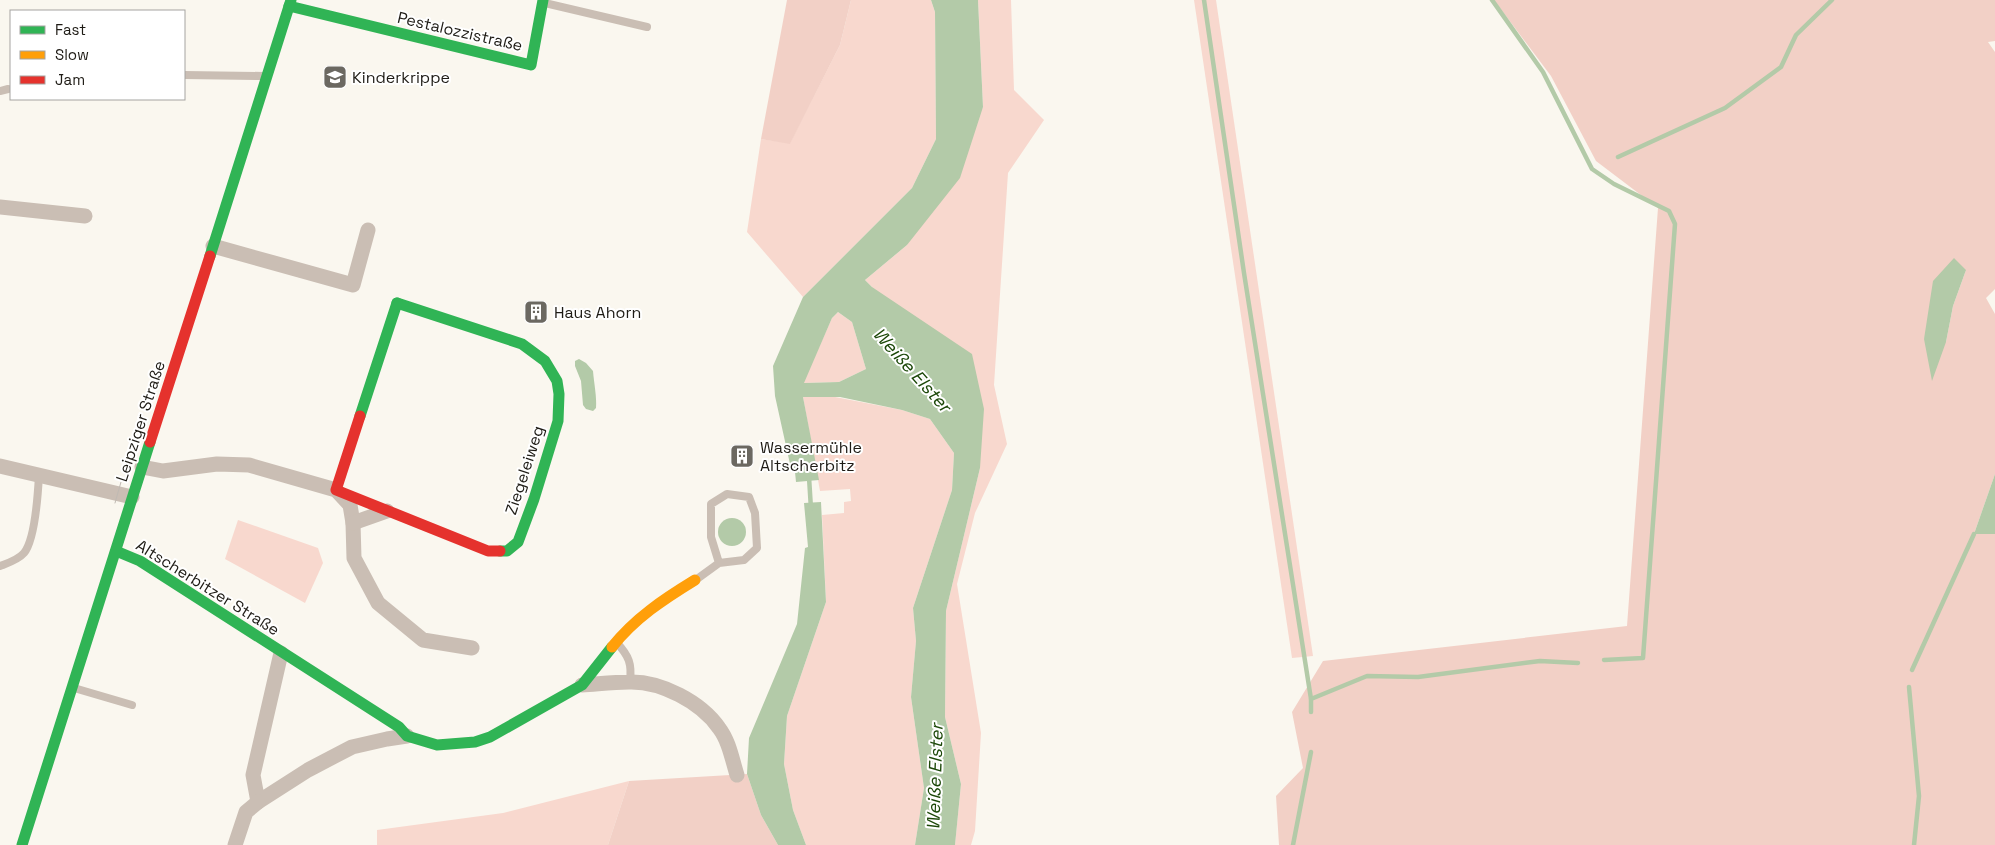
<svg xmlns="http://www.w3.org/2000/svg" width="1995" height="845" font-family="'Space Grotesk',sans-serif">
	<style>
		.green { fill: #f8d8ce }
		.forest { fill: #f2d0c6; fill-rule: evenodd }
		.water { fill: #b3caa8; fill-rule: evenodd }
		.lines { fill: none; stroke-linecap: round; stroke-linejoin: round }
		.stream { stroke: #b3caa8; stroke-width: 4.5 }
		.lane { stroke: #cabeb4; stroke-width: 8 }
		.street { stroke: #cabeb4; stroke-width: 15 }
		.fast { stroke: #30b455; stroke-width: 11 }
		.slow { stroke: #ff9f0a; stroke-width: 11 }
		.jam { stroke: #e5322d; stroke-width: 11 }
		.tram { stroke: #c0bab3; stroke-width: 1 }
		.labels { text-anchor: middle; stroke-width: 4; stroke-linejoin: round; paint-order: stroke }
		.street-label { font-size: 16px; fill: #1e1b15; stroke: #fff }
		.poi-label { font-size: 16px; fill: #1e1b15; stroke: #fff; text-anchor: start }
		.water-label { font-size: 18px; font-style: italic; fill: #1c4809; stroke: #fff }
	</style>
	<rect width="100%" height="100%" fill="#faf7ef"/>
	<g class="green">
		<path d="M851,0H931L935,12L936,139L912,188L803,297L747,232L761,139L790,143L840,45Z"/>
		<path d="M978,0H1011L1014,90L1044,120L1008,173L994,385L1007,444L975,513L957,584L981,733L975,831L971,845H955L961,784L945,717L946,611L980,468L872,287L865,280L907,245L983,107Z"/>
		<path d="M1194,0H1216L1313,656L1292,658Z"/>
		<path d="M838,312L852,322L866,369L839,382L803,383L832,318Z"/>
		<path d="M830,396L902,410L930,419L954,453L952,490L913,608L916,641L911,697L924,788L915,845H806L793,810L784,764L787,716L826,602L822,515L844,513V502L851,501L850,489L820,491L803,397Z"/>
		<path d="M238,520L318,548L323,563L305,603L225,559Z"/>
		<path d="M629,781L608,845H377V830L503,813Z"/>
	</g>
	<g class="forest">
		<path d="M787,0H851L840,45L790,144L761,139Z"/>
		<path d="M1494,0H1995V41L1988,42L1995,52V289L1986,298L1995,314V474L1974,534H1995V845H1279L1276,796L1303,768L1292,712L1323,661L1627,626L1658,208L1596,161L1551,76ZM1966,270L1953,306L1946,342L1924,339Z"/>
		<path d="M747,774L761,815L778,845H608L629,781Z"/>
	</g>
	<g class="water">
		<path d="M931,0H978L983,107L960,178L907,245L865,280L872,287L972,354L984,409L980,468L946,611L945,717L961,784L955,845H915L924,788L911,697L916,641L913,608L952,490L954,453L930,419L902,410L840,397H803L819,480L796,482L795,472L790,464L775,396L773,366L803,297L912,188L936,139L935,12ZM838,312L852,322L866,369L839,382L804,383L832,318Z"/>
		<path d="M1954,258L1966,270L1953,306L1946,342L1932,381L1924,339L1933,281Z"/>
		<path d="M579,359L586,363L593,371C594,383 597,398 596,408L593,411L586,409L583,405L581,381L575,366V361Z"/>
		<path d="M1995,474V534H1974Z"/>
		<path d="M821,502L826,602L787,716L784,764L793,810L806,845H778L761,815L747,774L749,738L797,624L805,548L808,547L804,503Z"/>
		<circle cx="732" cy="532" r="14"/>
	</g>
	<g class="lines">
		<g class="stream">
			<path d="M1204,0L1244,273L1311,699"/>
			<path d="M1492,0L1543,72L1592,169L1614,184L1669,211L1675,224L1643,658L1604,660"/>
			<path d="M1618,157L1725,108L1781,67L1796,35L1832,0"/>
			<path d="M809,477L811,509"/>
			<path d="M1912,670L1974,534"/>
			<path d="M1909,687L1919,796L1914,845"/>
			<path d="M1311,712V699L1367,676L1418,677L1540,661L1578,663"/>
			<path d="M1293,845L1311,752"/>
		</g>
		<g class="lane">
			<path d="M545,3L647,27"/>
			<path d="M184,75L264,76"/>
			<path d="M0,91L8,89"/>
			<path d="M0,566C8,563 18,560 24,553C35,540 38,493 39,475"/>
			<path d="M697,579L719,563L711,537V504L727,494L749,497L755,513L757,548L744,560L719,563"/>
			<path d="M617,643C629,656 632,664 630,681"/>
			<path d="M74,688L132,705"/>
		</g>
		<g class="street">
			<path d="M0,207L85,216"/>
			<path d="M213,246L353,285L368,230"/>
			<path d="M0,466L132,497"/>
			<path d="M142,467L163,471L217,464L249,465L336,490L350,505L353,523L354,558L378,603L423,640L472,648"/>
			<path d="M353,523L387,511"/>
			<path d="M281,653L253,775L258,802L308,770L352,747L387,739L407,736"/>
			<path d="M582,685C598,684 613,682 629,682C661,681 701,702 719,728C729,741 732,759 737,775"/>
			<path d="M235,845L246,812L258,802"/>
		</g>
		<g class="fast">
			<path d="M289,6L531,65L543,0"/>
			<path d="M210,256L291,0"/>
			<path d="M397,303L522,344L545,361L557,381L559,394L558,421L534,499L518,542L507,551H500"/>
			<path d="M360,416L397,303"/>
			<path d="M116,551L140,561L399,727L407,736L437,745L475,742L490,737L582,685L612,647"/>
			<path d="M22,845L150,442"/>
		</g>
		<path class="slow" d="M612,647C635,618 664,599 695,580"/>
		<g class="jam">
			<path d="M360,416L336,490L488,551H500"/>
			<path d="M150,442L210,256"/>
		</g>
		<path class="tram" d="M115,503L121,482"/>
	</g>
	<defs>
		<g id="school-square" transform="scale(1.25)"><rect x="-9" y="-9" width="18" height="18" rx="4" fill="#6b6861" stroke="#fff"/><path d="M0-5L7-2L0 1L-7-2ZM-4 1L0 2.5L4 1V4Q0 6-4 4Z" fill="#fff"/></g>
		<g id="building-square" transform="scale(1.25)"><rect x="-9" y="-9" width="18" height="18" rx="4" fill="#6b6861" stroke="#fff"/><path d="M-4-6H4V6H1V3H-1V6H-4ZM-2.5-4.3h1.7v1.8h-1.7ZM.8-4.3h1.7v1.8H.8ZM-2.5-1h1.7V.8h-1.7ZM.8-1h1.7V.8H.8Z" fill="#fff"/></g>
	</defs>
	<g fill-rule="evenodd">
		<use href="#school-square" x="335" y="77"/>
		<use href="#building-square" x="536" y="312"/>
		<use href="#building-square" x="742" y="456"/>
	</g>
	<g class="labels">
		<g class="street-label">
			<text transform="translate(460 31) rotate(13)" y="6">Pestalozzistraße</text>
			<text transform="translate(140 421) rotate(-72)" y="6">Leipziger Straße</text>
			<text transform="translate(524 470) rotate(-72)" y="6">Ziegeleiweg</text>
			<text transform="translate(208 587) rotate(32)" y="6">Altscherbitzer Straße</text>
		</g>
		<g class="poi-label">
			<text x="352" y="83">Kinderkrippe</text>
			<text x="554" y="318">Haus Ahorn</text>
			<text x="760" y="453">Wassermühle<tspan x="760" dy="18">Altscherbitz</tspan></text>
		</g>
		<g class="water-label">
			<text transform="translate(912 370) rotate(48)" y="6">Weiße Elster</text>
			<text transform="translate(935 777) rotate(-88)" y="6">Weiße Elster</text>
		</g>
	</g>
	<rect x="10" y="10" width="175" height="90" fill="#ffffff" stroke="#a5a4a1"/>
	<rect x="20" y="26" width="25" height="8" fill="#30b455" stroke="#a5a4a1"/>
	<text x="55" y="35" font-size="15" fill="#1e1b15">Fast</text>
	<rect x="20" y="51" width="25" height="8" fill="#ff9f0a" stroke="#a5a4a1"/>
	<text x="55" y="60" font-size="15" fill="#1e1b15">Slow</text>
	<rect x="20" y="76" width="25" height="8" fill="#e5322d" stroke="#a5a4a1"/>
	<text x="55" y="85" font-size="15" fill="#1e1b15">Jam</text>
</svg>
